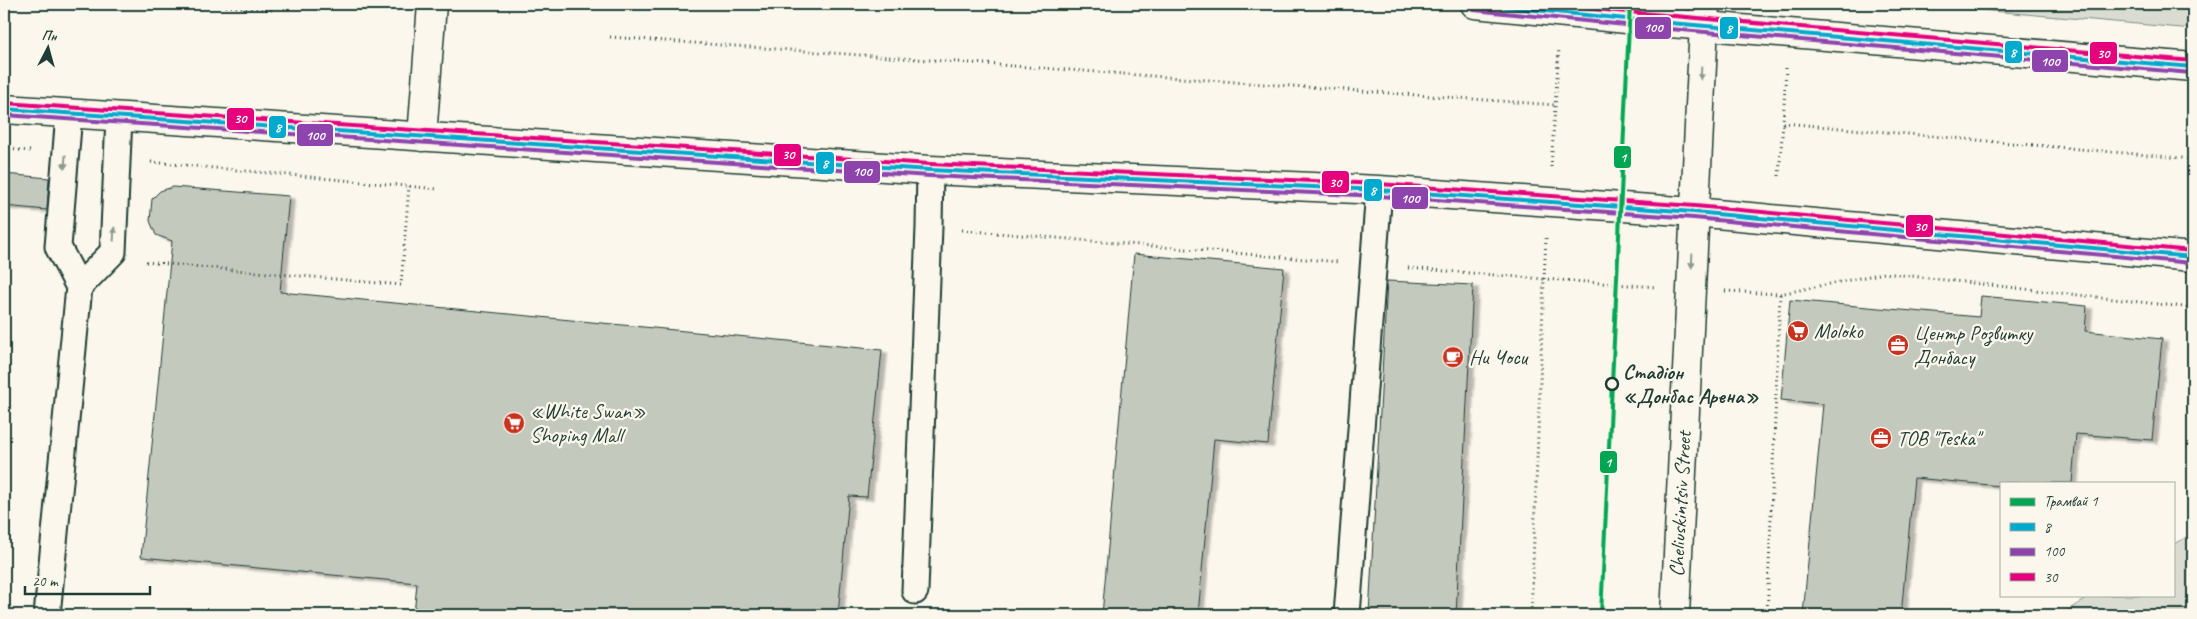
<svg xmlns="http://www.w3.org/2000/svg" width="2197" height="619" font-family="Caveat,sans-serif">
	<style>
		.green { fill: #dbdcd1; stroke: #7d8c82 }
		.building { fill: #c4c9be; stroke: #1f3d34; filter: url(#shadow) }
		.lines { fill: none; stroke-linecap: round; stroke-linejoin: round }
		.service-casing { stroke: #1f3d34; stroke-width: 29 }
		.secondary-casing { stroke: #1f3d34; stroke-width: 31 }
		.path { stroke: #1f3d34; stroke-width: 3; stroke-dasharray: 1 4; stroke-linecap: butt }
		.service { stroke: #fbf7ec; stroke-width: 25 }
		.secondary { stroke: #fbf7ec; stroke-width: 28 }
		.bus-1-casing { stroke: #fbf7ec; stroke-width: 8 }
		.bus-2-casing { stroke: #fbf7ec; stroke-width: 8 }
		.bus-3-casing { stroke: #fbf7ec; stroke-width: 8 }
		.bus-1 { stroke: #00a9ce; stroke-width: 4 }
		.bus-2 { stroke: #8e44ad; stroke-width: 4 }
		.bus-3 { stroke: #e5007d; stroke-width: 4 }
		.tram-1-casing { stroke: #fbf7ec; stroke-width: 8 }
		.tram-1 { stroke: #00a651; stroke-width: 4 }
		.oneway { fill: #8d9a90 }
		.stop-dot { fill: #fbf7ec; stroke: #1f3d34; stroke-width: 2.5 }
		.labels { text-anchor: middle; stroke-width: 4.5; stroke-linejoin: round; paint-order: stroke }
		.poi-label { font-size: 21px; fill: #1f3d34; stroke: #fbf7ec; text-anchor: start }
		.stop-label { font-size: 21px; font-weight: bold; fill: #1f3d34; stroke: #fbf7ec; text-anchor: start }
		.street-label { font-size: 21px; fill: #1f3d34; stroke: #fbf7ec }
		.line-badge { stroke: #fbf7ec; stroke-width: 2 }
		.badge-label { font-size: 14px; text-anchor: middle; font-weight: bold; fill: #fff }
	</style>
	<defs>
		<filter id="shadow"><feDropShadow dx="5.5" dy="3" stdDeviation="1" flood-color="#0004"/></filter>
	</defs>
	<rect width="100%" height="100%" fill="#fbf7ec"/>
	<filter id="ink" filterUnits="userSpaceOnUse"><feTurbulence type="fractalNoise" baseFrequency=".02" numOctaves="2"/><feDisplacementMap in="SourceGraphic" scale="10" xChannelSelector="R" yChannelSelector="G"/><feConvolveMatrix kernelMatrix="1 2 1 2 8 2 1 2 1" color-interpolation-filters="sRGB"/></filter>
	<g filter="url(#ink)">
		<g class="green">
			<path d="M1913,4H2193V29Z"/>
			<path d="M2193,533V615H2060L2092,595H2173V545Z"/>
		</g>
		<g class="building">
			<path d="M4,174L49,178L47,210L4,206Z"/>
			<path d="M173,187L289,196L280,292L882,350L867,497L849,496L838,615H414L417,583L141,557L172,241L156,235L150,221L152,199L160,191Z"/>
			<path d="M1134,254L1284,268L1268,444L1214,439L1198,615H1102Z"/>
			<path d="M1387,281L1473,285L1456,615H1369Z"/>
			<path d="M1981,296L2087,306L2085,331L2162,339L2152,440L2076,434L2072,483H2001V486L1914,478L1901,615H1803L1823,404L1781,400L1790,300L1979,317Z"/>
		</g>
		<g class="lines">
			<g class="service-casing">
				<g id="service">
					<path d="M79,287L113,252L119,117"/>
					<path d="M915,591L929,227L930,170"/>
					<path d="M47,615L79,287L58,247L69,114"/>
					<path d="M1347,615L1379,190"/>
				</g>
			</g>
			<g class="secondary-casing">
				<g id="secondary">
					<path d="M1475,4L1647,21L2193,67"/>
					<path d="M4,109L930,170L1379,190L1694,212L2193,257"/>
					<path d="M422,137L432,4"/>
					<path d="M1675,615L1705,4"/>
				</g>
			</g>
			<g class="path">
				<path d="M201,4L273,10"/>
				<path d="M610,37L1556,105"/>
				<path d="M1786,68L1783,123L2193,159"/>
				<path d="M4,149L31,151"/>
				<path d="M151,162L438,189"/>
				<path d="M1551,167L1559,48"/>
				<path d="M1779,176L1783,123"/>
				<path d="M962,230L1340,262"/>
				<path d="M1546,238L1544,279L1657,287"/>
				<path d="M146,262L401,285L409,186"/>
				<path d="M1408,268L1544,279L1531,615"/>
				<path d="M1725,291L1780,294L1884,273L2193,308"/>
				<path d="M1767,615L1780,294"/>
			</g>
			<use href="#service" class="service"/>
			<use href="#secondary" class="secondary"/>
			<g class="bus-1-casing">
				<g id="bus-1">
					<path d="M1475,4L1647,21L2193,67"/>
					<path d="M4,109L930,170L1379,190L1694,212L2193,257"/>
				</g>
			</g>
			<g class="bus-2-casing">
				<g id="bus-2">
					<path d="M1474,10L1646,27L2192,73"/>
					<path d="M4,115L930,176L1379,196L1694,218L2192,263"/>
				</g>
			</g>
			<g class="bus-3-casing">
				<g id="bus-3">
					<path d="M1536,4L2193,61"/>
					<path d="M4,103L930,164L1379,184L1695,206L2193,251"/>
				</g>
			</g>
			<use href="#bus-1" class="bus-1"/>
			<use href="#bus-2" class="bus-2"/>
			<use href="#bus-3" class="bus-3"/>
			<g class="tram-1-casing">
				<path id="tram-1" d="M1601,615L1630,4"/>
			</g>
			<use href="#tram-1" class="tram-1"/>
		</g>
		<defs><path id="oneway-solid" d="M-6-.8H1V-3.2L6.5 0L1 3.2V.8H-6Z" transform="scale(1.25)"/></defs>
		<g class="oneway">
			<use href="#oneway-solid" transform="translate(1701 73) rotate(93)"/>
			<use href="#oneway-solid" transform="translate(65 162) rotate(94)"/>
			<use href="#oneway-solid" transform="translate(114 234) rotate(-87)"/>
			<use href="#oneway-solid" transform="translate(1692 261) rotate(93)"/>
		</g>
	</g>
	<defs>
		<g id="supermarket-disc" transform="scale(1.125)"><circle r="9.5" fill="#c8321e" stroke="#fbf7ec"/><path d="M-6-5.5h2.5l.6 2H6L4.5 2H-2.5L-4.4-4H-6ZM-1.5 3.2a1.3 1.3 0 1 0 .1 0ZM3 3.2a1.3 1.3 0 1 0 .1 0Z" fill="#fff"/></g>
		<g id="office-disc" transform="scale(1.125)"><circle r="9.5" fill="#c8321e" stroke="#fbf7ec"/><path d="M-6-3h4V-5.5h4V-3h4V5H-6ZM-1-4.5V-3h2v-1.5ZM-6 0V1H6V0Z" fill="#fff"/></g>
		<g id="cafe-disc" transform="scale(1.125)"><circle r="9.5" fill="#c8321e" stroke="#fbf7ec"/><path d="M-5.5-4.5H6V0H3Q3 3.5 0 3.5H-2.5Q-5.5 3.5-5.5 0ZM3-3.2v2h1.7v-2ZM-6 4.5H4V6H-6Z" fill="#fff"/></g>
	</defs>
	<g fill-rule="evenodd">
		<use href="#supermarket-disc" x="1798" y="331"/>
		<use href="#office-disc" x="1898" y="345"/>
		<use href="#cafe-disc" x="1453" y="357"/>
		<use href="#supermarket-disc" x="514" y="423"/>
		<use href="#office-disc" x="1881" y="438"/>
	</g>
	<circle class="stop-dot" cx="1612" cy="384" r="6"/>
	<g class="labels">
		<g class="poi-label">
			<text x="1814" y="338">Moloko</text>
			<text x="1914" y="340">Центр Розвитку<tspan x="1914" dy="24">Донбасу</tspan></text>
			<text x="1469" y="364">Ни Чоси</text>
			<text x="530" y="418">«White Swan»<tspan x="530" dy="24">Shoping Mall</tspan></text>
			<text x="1897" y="445">ТОВ "Teska"</text>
		</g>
		<g class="stop-label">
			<text x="1623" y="379">Стадіон<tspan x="1623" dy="24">«Донбас Арена»</tspan></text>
		</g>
		<g class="street-label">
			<text transform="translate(1680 504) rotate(-87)" y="7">Cheliuskintsiv Street</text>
		</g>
	</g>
	<g class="line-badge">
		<rect x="1634" y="16" width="38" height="24" rx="5" fill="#8e44ad"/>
		<rect x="1719" y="16" width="20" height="24" rx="5" fill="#00a9ce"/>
		<rect x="2004" y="40" width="19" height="24" rx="5" fill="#00a9ce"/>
		<rect x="2089" y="41" width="29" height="24" rx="5" fill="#e5007d"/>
		<rect x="2031" y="49" width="38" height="24" rx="5" fill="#8e44ad"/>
		<rect x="226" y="107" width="29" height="24" rx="5" fill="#e5007d"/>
		<rect x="268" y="115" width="19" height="24" rx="5" fill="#00a9ce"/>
		<rect x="296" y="123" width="38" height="24" rx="5" fill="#8e44ad"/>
		<rect x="773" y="143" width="29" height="24" rx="5" fill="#e5007d"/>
		<rect x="1613" y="145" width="19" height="24" rx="5" fill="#00a651"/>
		<rect x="815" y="151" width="20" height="24" rx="5" fill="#00a9ce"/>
		<rect x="843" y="160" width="38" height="24" rx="5" fill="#8e44ad"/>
		<rect x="1321" y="170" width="29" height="24" rx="5" fill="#e5007d"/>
		<rect x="1363" y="178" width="20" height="24" rx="5" fill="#00a9ce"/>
		<rect x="1391" y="186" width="38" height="24" rx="5" fill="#8e44ad"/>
		<rect x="1905" y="214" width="29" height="24" rx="5" fill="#e5007d"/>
		<rect x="1599" y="450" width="19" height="24" rx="5" fill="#00a651"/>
	</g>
	<g class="badge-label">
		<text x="1653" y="32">100</text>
		<text x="1729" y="33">8</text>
		<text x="2013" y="57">8</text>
		<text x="2103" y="58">30</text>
		<text x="2050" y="66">100</text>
		<text x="240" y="123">30</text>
		<text x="278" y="132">8</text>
		<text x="315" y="140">100</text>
		<text x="788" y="159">30</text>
		<text x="1623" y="162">1</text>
		<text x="825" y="168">8</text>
		<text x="862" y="176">100</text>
		<text x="1335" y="187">30</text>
		<text x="1373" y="195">8</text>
		<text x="1410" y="203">100</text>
		<text x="1920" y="231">30</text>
		<text x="1608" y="467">1</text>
	</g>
	<rect width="2197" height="619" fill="none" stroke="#fbf7ec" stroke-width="20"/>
	<rect x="10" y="10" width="2177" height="599" fill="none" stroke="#1f3d34" stroke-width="2" filter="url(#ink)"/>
	<rect x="2000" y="482" width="175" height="115" fill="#fbf7ec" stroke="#a3ada2"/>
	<rect x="2010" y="498" width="25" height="8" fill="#00a651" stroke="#a3ada2"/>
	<text x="2044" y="506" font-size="15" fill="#1f3d34">Трамвай 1</text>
	<rect x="2010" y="523" width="25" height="8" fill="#00a9ce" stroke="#a3ada2"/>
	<text x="2044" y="532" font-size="15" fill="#1f3d34">8</text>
	<rect x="2010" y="548" width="25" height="8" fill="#8e44ad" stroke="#a3ada2"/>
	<text x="2044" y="556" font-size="15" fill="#1f3d34">100</text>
	<rect x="2010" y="573" width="25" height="8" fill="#e5007d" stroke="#a3ada2"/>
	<text x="2044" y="582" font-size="15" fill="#1f3d34">30</text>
	<g transform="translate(48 48) rotate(6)" stroke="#fbf7ec" stroke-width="4" paint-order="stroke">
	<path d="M0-4L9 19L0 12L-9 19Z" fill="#1f3d34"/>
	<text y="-8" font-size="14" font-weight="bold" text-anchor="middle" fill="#1f3d34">Пн</text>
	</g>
	<path d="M25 586v8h125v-8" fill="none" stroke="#1f3d34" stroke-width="2.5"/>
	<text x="32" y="586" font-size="15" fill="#1f3d34" stroke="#fbf7ec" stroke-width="4" paint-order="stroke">20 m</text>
</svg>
